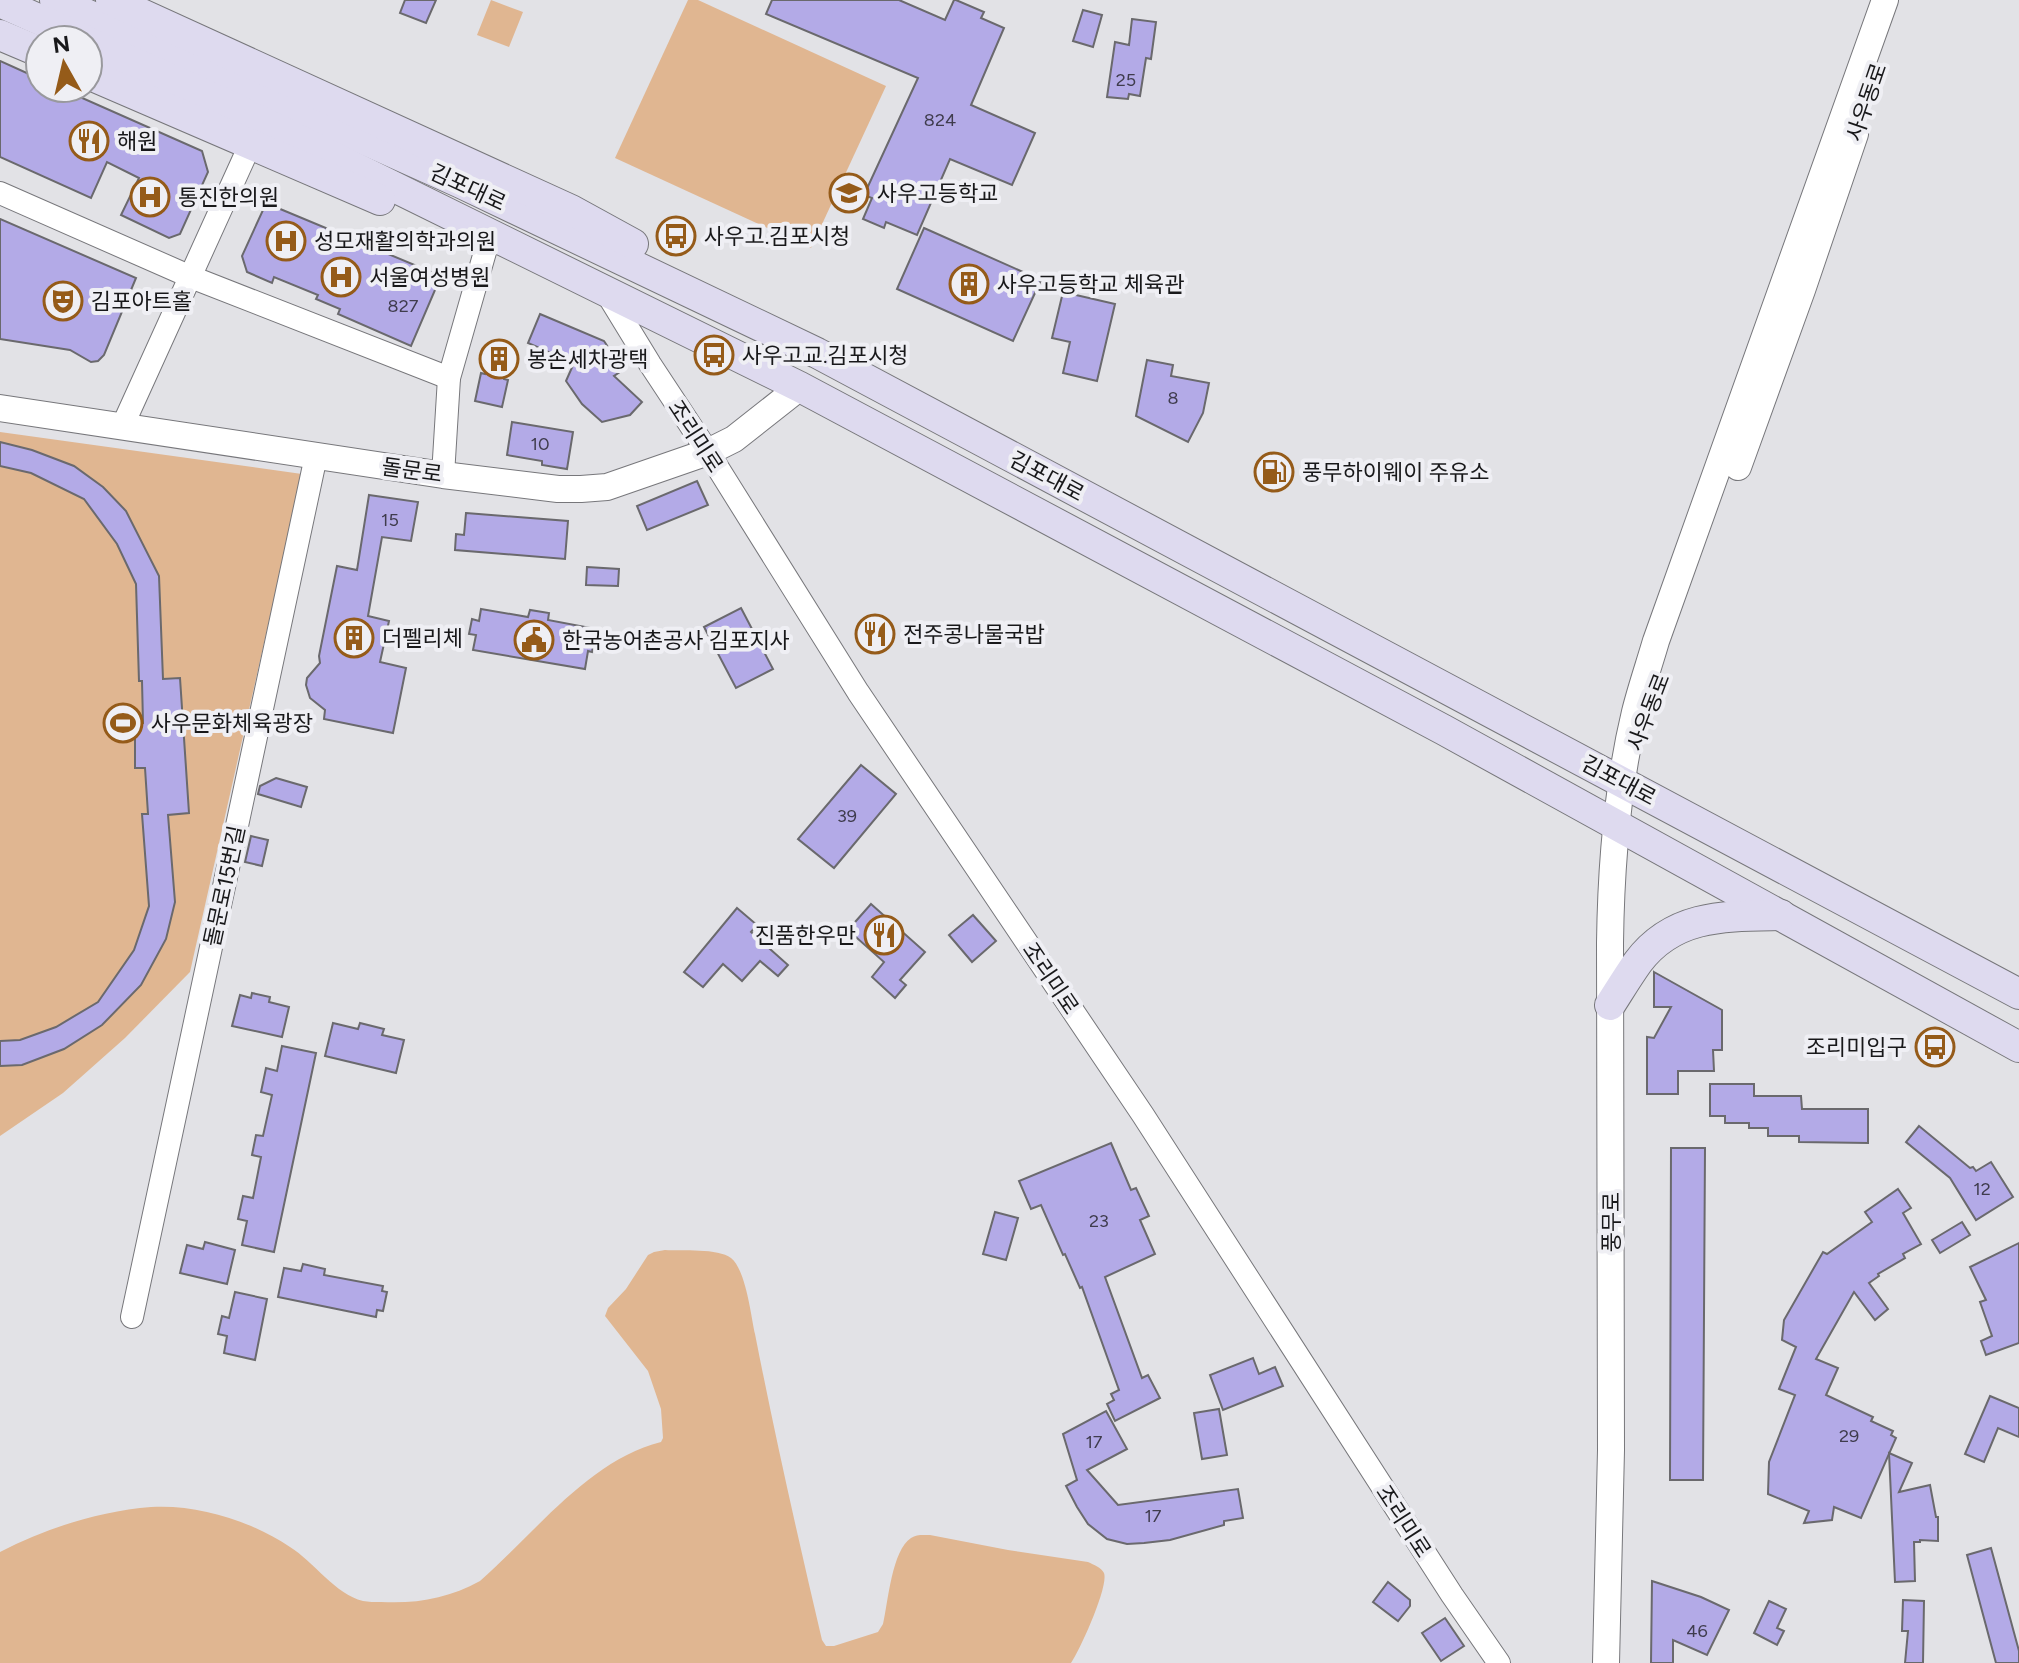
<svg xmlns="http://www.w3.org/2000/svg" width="2019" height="1663" font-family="Figtree,'Noto Sans KR',sans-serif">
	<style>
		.green { fill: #e0b691 }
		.building { fill: #b3aae7; stroke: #6a696d; stroke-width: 2 }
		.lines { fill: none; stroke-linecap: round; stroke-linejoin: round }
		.minor-casing { stroke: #77777b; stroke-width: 24 }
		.tertiary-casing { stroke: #77777b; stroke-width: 28 }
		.secondary-casing { stroke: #77777b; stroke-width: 32 }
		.minor { stroke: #fff; stroke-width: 22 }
		.tertiary { stroke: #fff; stroke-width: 26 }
		.secondary { stroke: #dedaef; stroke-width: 30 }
		.labels { text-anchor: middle; stroke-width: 8; stroke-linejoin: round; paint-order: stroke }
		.number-label { font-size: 18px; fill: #3f3c4d }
		.street-label { font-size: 22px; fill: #18181a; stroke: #efeff4 }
		.poi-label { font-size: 22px; fill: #18181a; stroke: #efeff4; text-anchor: start }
	</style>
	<rect width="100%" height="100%" fill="#e2e2e6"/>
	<g class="green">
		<path d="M491,0L523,12L509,47L477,35Z"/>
		<path d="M688,0H698L886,86L811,248L615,158Z"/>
		<path d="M0,432L302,474L190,972L125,1038L63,1093L0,1136Z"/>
		<path d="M665,1250C682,1251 718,1248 731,1258C746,1270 751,1316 755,1334C775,1436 798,1538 822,1640L826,1646H834L878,1632L883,1624C888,1602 892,1550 911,1538C917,1534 923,1535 930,1535L1008,1550L1088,1562C1094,1565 1101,1567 1104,1573C1109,1586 1080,1650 1071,1663H0V1552C46,1528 100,1511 151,1507C198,1504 251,1521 290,1547C314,1562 335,1594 363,1601C368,1602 375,1602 381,1602C417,1604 449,1598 480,1581C535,1533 589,1460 661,1442L663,1438L661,1409L648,1371L605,1316L608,1308L626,1289L648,1255L654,1252Z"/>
	</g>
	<g class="building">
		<path d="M405,0H436L426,23L400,13Z"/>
		<path d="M772,0H899L945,20L954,0H956L984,12L981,18L1004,28L971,105L1035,133L1012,185L950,159L917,235L886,222L884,228L863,219L872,198L864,195L918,78L766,14Z"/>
		<path d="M1083,10L1102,15L1093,47L1073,41Z"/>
		<path d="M1132,19L1156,22L1151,59L1146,58L1140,96L1129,94L1128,99L1107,97L1115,42L1129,45Z"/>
		<path d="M0,61L40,79V88L62,89L202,151L208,172L180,234L169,238L121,215L139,178L107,162L91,198L0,157Z"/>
		<path d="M273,206L441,276L411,346L338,314L340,309L316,299L318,295L274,277L272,283L247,272L242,256L263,210Z"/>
		<path d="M0,219L136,278L104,355L98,361L91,362L70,350L0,339Z"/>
		<path d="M924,228L1041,280L1013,341L897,289Z"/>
		<path d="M1063,292L1115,304L1097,381L1063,373L1070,342L1052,338Z"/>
		<path d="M540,314L604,341L623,370L614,376L642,402L630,415L602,422L582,404L566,381L574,363L528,343Z"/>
		<path d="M491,346L511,351L504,379L508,380L502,407L475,401L481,373L485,374Z"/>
		<path d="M1147,360L1173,365L1171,376L1209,383L1203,413L1188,442L1136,416Z"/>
		<path d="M512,422L573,432L567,469L542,465V461L507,455Z"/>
		<path d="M0,442L32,450L74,466L103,487L126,511L159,576L163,679L180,678L189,813L168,815L175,902L166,939L141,985L102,1025L64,1049L22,1065L0,1066V1041L20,1040L56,1027L98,1002L134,950L149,906L142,814H148L145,768H135V724L143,723L142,681H139L136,584L117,544L84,499L31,473L0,466Z"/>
		<path d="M697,481L708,505L647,530L637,506Z"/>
		<path d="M369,495L418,502L411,541L382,537L368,616L389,621L380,662L406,668L393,733L324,719L325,710L310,698L306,685L307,678L320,663L319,656L337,566L357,570Z"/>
		<path d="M466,513L568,521L565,559L455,550L456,534L464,535Z"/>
		<path d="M587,567L619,569L618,586L586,585Z"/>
		<path d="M741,608L773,669L736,688L704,627Z"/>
		<path d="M481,609L528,617L530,610L549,613L548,620L596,629L592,652L588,651L585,669L473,650L476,635L469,634L472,619L479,621Z"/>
		<path d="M861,765L896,794L834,868L798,839Z"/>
		<path d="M276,778L307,787L301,807L258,794L260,786Z"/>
		<path d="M251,836L268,840L262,866L245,862Z"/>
		<path d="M871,904L925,952L900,980L906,985L895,998L872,977L884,962L848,930Z"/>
		<path d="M737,908L757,925L751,932L788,965L778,976L760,961L742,981L723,964L703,987L684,972Z"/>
		<path d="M973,915L996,941L972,962L949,935Z"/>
		<path d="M1654,972L1722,1010V1050H1713L1714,1071H1678V1094H1647V1037L1654,1038L1671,1007H1654Z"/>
		<path d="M252,993L270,997L269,1002L289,1007L282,1037L232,1026L240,995L251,998Z"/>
		<path d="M333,1023L358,1029L360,1023L384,1029L382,1035L404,1040L396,1073L325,1056Z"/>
		<path d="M282,1046L316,1053L274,1252L242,1245L247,1221L238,1219L243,1196L253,1198L261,1157L252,1155L256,1135L263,1136L272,1095L261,1092L266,1068L277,1071Z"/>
		<path d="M1710,1084H1754V1096H1801L1802,1109H1868V1143L1799,1142V1136H1768V1128H1749V1123H1725V1116H1710Z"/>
		<path d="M1919,1126L1970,1168L1973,1167L1976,1171L1991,1162L2013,1197L1976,1220L1950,1178L1906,1142Z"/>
		<path d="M1111,1143L1131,1190L1136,1188L1149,1216L1140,1220L1155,1254L1105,1277L1142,1378L1148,1375L1160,1398L1115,1421L1107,1404L1114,1400L1111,1394L1119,1390L1082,1287L1080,1288L1065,1254L1063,1255L1041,1205L1031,1209L1019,1181Z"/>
		<path d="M1671,1148H1705L1703,1480H1670Z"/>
		<path d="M1898,1189L1911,1208L1903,1213L1921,1244L1903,1254L1905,1258L1878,1274L1879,1276L1869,1283L1888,1309L1875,1320L1854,1292L1816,1359L1838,1368L1826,1395L1873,1417L1871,1421L1893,1431L1891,1435L1896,1438L1861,1518L1834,1507L1832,1520L1804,1523L1809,1511L1768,1494L1769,1462L1795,1395L1779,1389L1796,1347L1782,1340L1784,1320L1823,1252L1827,1254L1872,1222L1865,1212Z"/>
		<path d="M995,1212L1018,1218L1006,1260L983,1254Z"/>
		<path d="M1962,1222L1970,1235L1940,1253L1932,1240Z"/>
		<path d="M205,1242L235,1250L227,1284L180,1273L187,1245L203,1249Z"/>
		<path d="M2019,1243V1343L1986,1355L1981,1341L1992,1336L1980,1302L1986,1300L1970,1267Z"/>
		<path d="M303,1264L325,1269L324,1275L383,1286L382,1291L387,1292L383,1311L377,1310L376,1317L278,1297L284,1268L301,1271Z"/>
		<path d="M235,1292L267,1299L255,1360L224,1353L227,1336L218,1334L222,1316L229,1318Z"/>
		<path d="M1253,1358L1259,1374L1275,1367L1283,1386L1223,1410L1210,1375Z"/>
		<path d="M1990,1396L2019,1408V1437L1998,1428L1984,1462L1965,1454Z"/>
		<path d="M1219,1409L1227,1455L1202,1459L1194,1413Z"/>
		<path d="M1106,1411L1127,1449L1087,1470L1118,1505L1238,1489L1243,1518L1224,1521V1525L1170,1540L1144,1543L1127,1544L1107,1539L1088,1524L1077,1507L1066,1486L1077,1480L1063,1434Z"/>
		<path d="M1889,1453L1912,1463L1899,1492L1930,1485L1936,1517H1938V1541L1920,1540V1542H1914L1915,1581L1895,1582Z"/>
		<path d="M1991,1548L2019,1651V1663H1996L1967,1555Z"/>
		<path d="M1652,1581L1701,1597L1729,1610L1707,1655L1673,1640V1663H1651Z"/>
		<path d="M1388,1582L1410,1600V1606L1398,1621L1373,1602Z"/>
		<path d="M1903,1600L1924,1601L1923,1663H1905L1908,1631H1902Z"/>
		<path d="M1769,1601L1786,1609L1777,1628L1784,1631L1777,1645L1754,1633Z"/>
		<path d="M1445,1618L1464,1646L1441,1661L1422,1633Z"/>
	</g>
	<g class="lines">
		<g class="minor-casing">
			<g id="minor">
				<path d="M0,193L191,277L449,378"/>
				<path d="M606,292L650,364L708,452L858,692L1143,1115L1452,1595L1499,1663"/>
				<path d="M122,427L250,145"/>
				<path d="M443,475L449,378L487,245"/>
				<path d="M132,1317L316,456"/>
			</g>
		</g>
		<g class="tertiary-casing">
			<g id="tertiary">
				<path d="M0,408L443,475L558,489H581L607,487L708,452L734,439L800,387"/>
				<path d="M1738,467L1802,290L1855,134"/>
				<path d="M1606,1663L1611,1450L1610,943C1611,866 1617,787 1635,712C1641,688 1649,665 1656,641L1885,0"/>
			</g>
		</g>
		<g class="secondary-casing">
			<g id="secondary">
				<path d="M55,0L461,183L817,353L2019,994"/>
				<path d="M111,0L571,210L633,244"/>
				<path d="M0,2L85,40"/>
				<path d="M0,35L40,52"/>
				<path d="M88,42L224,103L800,387L1444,730L2019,1047"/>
				<path d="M88,74L380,200"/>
				<path d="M1610,1005C1619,991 1628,976 1638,962C1674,914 1726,916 1781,915"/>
			</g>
		</g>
		<use href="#minor" class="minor"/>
		<use href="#tertiary" class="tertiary"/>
		<use href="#secondary" class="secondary"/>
	</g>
	<defs>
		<g id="restaurant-ring" transform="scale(2)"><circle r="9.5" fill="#efeff4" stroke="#955b19" stroke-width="1.5"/><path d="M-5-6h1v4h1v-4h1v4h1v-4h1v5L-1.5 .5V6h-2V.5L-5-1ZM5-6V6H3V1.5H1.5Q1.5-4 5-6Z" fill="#955b19"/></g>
		<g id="school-ring" transform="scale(2)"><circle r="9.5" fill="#efeff4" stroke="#955b19" stroke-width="1.5"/><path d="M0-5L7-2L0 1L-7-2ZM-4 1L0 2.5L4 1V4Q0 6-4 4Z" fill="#955b19"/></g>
		<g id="hospital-ring" transform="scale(2)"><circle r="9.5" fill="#efeff4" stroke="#955b19" stroke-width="1.5"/><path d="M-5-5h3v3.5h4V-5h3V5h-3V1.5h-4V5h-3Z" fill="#955b19"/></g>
		<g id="bus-ring" transform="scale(2)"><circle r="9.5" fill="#efeff4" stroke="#955b19" stroke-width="1.5"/><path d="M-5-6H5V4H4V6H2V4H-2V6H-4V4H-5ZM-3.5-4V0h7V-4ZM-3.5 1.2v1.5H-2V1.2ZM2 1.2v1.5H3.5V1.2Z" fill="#955b19"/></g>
		<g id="building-ring" transform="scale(2)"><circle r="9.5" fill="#efeff4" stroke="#955b19" stroke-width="1.5"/><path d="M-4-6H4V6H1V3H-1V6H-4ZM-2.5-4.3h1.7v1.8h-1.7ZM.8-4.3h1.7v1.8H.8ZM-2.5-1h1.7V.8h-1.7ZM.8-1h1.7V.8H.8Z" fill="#955b19"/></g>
		<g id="theatre-ring" transform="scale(2)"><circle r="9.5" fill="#efeff4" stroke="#955b19" stroke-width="1.5"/><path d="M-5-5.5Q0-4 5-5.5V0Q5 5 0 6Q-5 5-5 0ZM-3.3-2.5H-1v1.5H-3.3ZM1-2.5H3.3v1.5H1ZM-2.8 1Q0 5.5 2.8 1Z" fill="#955b19"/></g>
		<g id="fuel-ring" transform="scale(2)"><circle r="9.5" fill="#efeff4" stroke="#955b19" stroke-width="1.5"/><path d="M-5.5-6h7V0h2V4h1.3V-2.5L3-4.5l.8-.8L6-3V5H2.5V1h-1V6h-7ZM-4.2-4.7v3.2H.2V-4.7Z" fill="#955b19"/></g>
		<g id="civic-ring" transform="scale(2)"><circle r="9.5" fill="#efeff4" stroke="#955b19" stroke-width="1.5"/><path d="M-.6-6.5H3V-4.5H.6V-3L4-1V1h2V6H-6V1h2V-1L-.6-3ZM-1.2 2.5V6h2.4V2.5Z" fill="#955b19"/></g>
		<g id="stadium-ring" transform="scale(2)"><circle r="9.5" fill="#efeff4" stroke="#955b19" stroke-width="1.5"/><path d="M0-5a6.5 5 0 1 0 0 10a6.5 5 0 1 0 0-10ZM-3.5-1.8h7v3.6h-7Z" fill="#955b19"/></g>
	</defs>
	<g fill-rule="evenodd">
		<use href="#restaurant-ring" x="89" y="141"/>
		<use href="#school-ring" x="849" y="193"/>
		<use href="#hospital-ring" x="150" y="197"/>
		<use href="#bus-ring" x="676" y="236"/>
		<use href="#hospital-ring" x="286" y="241"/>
		<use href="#hospital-ring" x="341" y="277"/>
		<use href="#building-ring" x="969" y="284"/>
		<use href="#theatre-ring" x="63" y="301"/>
		<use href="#bus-ring" x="714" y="355"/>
		<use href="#building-ring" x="499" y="359"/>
		<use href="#fuel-ring" x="1274" y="472"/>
		<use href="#restaurant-ring" x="875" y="634"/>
		<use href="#building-ring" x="354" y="638"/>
		<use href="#civic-ring" x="534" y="640"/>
		<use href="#stadium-ring" x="123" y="723"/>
		<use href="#restaurant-ring" x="884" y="935"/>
		<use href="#bus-ring" x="1935" y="1047"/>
	</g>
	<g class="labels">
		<g class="number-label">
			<text x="1126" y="86">25</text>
			<text x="940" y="126">824</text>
			<text x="403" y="312">827</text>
			<text x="1173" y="404">8</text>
			<text x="540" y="450">10</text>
			<text x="390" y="526">15</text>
			<text x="847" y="822">39</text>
			<text x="1982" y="1195">12</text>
			<text x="1099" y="1227">23</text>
			<text x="1849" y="1442">29</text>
			<text x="1094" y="1448">17</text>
			<text x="1153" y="1522">17</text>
			<text x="1697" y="1637">46</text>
		</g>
		<g class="street-label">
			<text transform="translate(1866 102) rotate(-71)" y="8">사우동로</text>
			<text transform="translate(468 187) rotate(25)" y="8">김포대로</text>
			<text transform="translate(696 436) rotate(57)" y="8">조리미로</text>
			<text transform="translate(412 470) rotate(8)" y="8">돌문로</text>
			<text transform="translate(1047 476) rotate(28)" y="8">김포대로</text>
			<text transform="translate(1648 712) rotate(-69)" y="8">사우동로</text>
			<text transform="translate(1619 780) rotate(28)" y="8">김포대로</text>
			<text transform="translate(224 886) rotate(-78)" y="8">돌문로15번길</text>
			<text transform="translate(1051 978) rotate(56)" y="8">조리미로</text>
			<text transform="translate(1611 1222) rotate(-90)" y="8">풍무로</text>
			<text transform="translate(1404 1521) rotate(57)" y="8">조리미로</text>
		</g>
		<g class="poi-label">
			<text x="117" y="149">해원</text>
			<text x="877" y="201">사우고등학교</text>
			<text x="178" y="205">통진한의원</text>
			<text x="704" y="244">사우고.김포시청</text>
			<text x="314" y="249">성모재활의학과의원</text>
			<text x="369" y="285">서울여성병원</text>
			<text x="997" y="292">사우고등학교 체육관</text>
			<text x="91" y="309">김포아트홀</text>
			<text x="742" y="363">사우고교.김포시청</text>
			<text x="527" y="367">봉손세차광택</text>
			<text x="1302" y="480">풍무하이웨이 주유소</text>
			<text x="903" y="642">전주콩나물국밥</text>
			<text x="382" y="646">더펠리체</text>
			<text x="562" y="648">한국농어촌공사 김포지사</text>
			<text x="151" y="731">사우문화체육광장</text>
			<text x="856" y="943" text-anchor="end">진품한우만</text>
			<text x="1907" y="1055" text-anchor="end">조리미입구</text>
		</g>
	</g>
	<g transform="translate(64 64) rotate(352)"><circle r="38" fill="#efeff4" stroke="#99999d" stroke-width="2"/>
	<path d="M0-6L14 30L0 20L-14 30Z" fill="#955b19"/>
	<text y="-12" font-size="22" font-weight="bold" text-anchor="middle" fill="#18181a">N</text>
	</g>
</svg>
